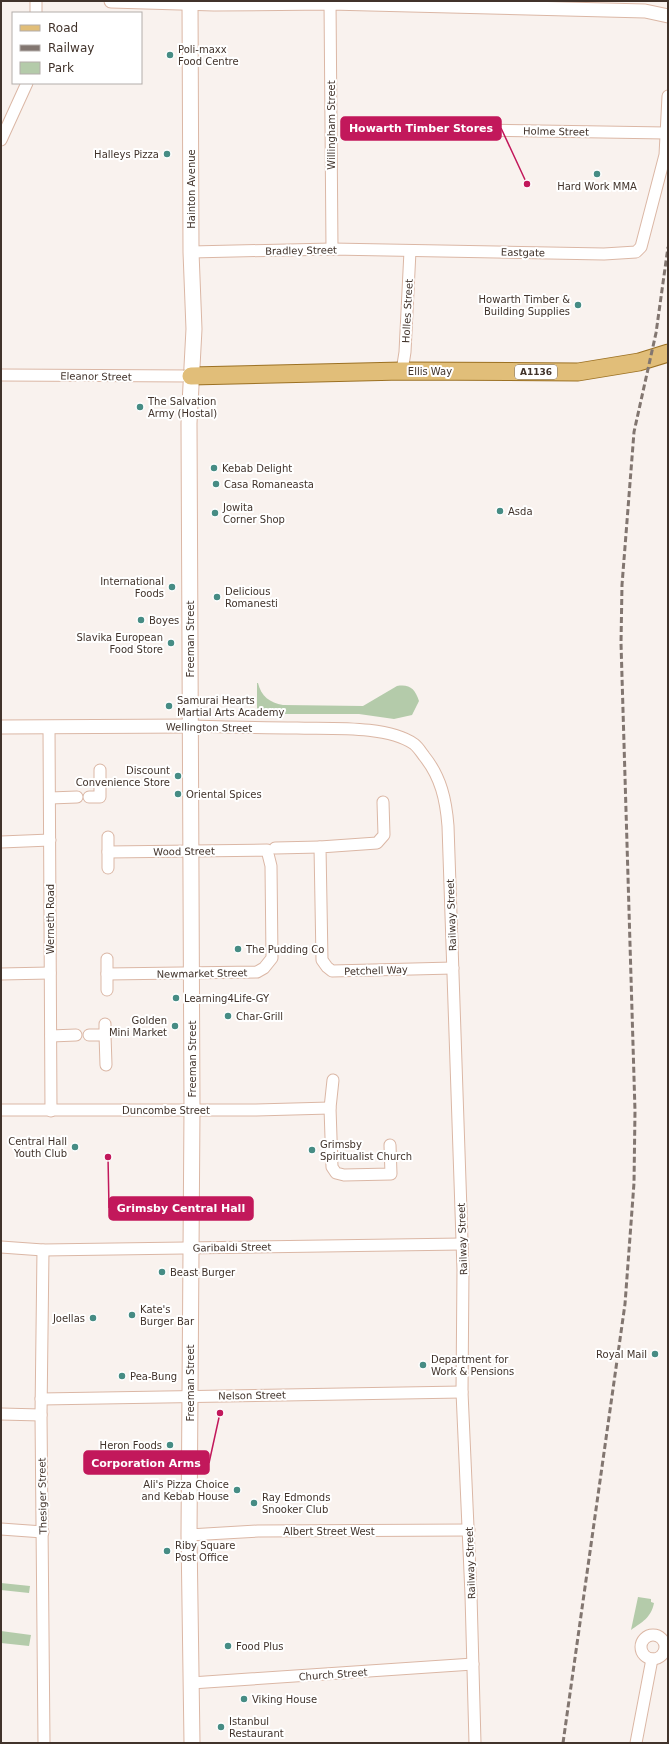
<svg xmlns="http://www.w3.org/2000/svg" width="669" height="1744" font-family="'DejaVu Sans',sans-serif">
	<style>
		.green { fill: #b4cbaa }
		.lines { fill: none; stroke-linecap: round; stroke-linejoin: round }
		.minor-casing { stroke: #dbb7a5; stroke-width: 13 }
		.tertiary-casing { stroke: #dbb7a5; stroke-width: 15 }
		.secondary-casing { stroke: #dbb7a5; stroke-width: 17 }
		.primary-casing { stroke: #9c7123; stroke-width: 19 }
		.minor { stroke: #fff; stroke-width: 11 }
		.tertiary { stroke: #fff; stroke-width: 13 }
		.secondary { stroke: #fff; stroke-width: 15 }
		.primary { stroke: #e1be79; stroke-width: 17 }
		.rail { stroke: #827670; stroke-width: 3; stroke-dasharray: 6 3; stroke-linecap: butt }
		.poi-dot { fill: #468c84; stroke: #fff; stroke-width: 1.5 }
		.labels { text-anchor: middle; stroke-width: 4; stroke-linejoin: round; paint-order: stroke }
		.shield { fill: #fff; stroke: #7a706b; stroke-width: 1 }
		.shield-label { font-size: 9px; font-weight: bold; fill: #41332b }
		.poi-label { font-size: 10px; fill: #41332b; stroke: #fff; text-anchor: start }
		.street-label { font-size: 10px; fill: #41332b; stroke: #fff }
		.leader { fill: none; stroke: #c2185b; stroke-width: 1.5 }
		.callout-dot { fill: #c2185b; stroke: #fff; stroke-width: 1.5 }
		.callout { fill: #c2185b; stroke: #c2185b; stroke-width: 1.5 }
		.callout-label { font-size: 11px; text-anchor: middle; font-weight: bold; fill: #fff }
	</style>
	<rect width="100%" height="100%" fill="#f9f2ee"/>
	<g class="green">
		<path d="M257,683H258C261,696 270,703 283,705L363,706L397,686C410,684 415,689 419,701L412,715L394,719L359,714H257Z"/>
		<path d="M1,1583L30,1586L29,1593L1,1590Z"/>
		<path d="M638,1597L651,1599V1602L654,1603C651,1618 642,1622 631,1630Z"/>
		<path d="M1,1631L31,1635L29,1646L1,1643Z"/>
	</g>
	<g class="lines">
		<g class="minor-casing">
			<g id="minor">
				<path d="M36,1V13"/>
				<path d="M330,1L332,249"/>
				<path d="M422,129L666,133"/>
				<path d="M1,140L27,83"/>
				<path d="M191,252L332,249L604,254L636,252L641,247L665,155L668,96"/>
				<path d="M402,371L405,352L410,251"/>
				<path d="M1,375L191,376"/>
				<path d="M191,726C226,727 262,728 297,728C329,729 387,725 414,744C418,747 421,752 424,756C441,777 446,800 448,826L463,1270L462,1392L471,1595L475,1743"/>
				<path d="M49,727L51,1111"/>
				<path d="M89,797H100V770"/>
				<path d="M50,798L77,797"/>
				<path d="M383,802L384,835L377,843L320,847L322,960L327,967L332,971L453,968"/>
				<path d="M108,837V868"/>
				<path d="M1,842L50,840"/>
				<path d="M275,848L320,847"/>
				<path d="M1,974L50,973"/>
				<path d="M107,974L257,972L264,968L272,958L271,866L267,850L108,852"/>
				<path d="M107,990V959"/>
				<path d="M105,1024V1035"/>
				<path d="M89,1035H105L106,1065"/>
				<path d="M51,1036L76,1035"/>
				<path d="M333,1080L330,1108L332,1167L336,1173L344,1175L391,1174L390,1145"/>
				<path d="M1,1110H256L330,1108"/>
				<path d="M1,1247L43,1250L462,1244"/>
				<path d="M43,1250L41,1415L44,1743"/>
				<path d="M41,1399L462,1392"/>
				<path d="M1,1414L41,1415"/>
				<path d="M1,1529L43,1532"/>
				<path d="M189,1535L258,1531L469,1530"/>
				<circle cx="653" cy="1647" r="12"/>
				<path d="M191,1683L473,1664"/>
				<path d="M636,1743L652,1659"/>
			</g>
		</g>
		<g class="tertiary-casing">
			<g id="tertiary">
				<path d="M111,1L214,4L330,3L645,11L668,16"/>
				<path d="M1,727L191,726"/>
			</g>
		</g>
		<g class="secondary-casing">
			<path id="secondary" d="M190,1L191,252L194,329L189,423L192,1110L189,1535L192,1743"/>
		</g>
		<g class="primary-casing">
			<path id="primary" d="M191,376L402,371L578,372L639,362L668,353"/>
		</g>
		<use href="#minor" class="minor"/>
		<use href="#tertiary" class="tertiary"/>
		<use href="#secondary" class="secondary"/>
		<use href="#primary" class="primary"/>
		<path class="rail" d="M563,1743L625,1304L634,1183L635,1111L621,643L622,585L634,432L656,333L668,247"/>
	</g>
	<g class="poi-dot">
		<circle cx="170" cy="55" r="4"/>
		<circle cx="167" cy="154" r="4"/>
		<circle cx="597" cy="174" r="4"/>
		<circle cx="578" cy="305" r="4"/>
		<circle cx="140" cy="407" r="4"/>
		<circle cx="214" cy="468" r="4"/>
		<circle cx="216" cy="484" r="4"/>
		<circle cx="500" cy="511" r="4"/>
		<circle cx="215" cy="513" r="4"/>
		<circle cx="172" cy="587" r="4"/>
		<circle cx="217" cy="597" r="4"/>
		<circle cx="141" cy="620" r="4"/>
		<circle cx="171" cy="643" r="4"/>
		<circle cx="169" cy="706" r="4"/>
		<circle cx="178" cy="776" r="4"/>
		<circle cx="178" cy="794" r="4"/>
		<circle cx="238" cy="949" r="4"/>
		<circle cx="176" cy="998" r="4"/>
		<circle cx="228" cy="1016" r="4"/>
		<circle cx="175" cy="1026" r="4"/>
		<circle cx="75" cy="1147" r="4"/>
		<circle cx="312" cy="1150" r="4"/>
		<circle cx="162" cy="1272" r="4"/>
		<circle cx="132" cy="1315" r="4"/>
		<circle cx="93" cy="1318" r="4"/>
		<circle cx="655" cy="1354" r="4"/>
		<circle cx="423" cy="1365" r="4"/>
		<circle cx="122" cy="1376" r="4"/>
		<circle cx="170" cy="1445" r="4"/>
		<circle cx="237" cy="1490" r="4"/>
		<circle cx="254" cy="1503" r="4"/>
		<circle cx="167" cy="1551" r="4"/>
		<circle cx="228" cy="1646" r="4"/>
		<circle cx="244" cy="1699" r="4"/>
		<circle cx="221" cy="1727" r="4"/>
	</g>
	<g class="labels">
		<rect class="shield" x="515" y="365" width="42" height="14" rx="3"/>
		<g class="shield-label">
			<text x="536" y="375">A1136</text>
		</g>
		<g class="poi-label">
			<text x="178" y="53">Poli-maxx<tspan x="178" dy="12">Food Centre</tspan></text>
			<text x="159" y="158" text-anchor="end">Halleys Pizza</text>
			<text x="597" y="190" text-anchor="middle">Hard Work MMA</text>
			<text x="570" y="303" text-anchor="end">Howarth Timber &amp;<tspan x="570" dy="12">Building Supplies</tspan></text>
			<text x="148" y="405">The Salvation<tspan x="148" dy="12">Army (Hostal)</tspan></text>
			<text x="222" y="472">Kebab Delight</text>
			<text x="224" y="488">Casa Romaneasta</text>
			<text x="223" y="511">Jowita<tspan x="223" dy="12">Corner Shop</tspan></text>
			<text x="508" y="515">Asda</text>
			<text x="164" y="585" text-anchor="end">International<tspan x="164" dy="12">Foods</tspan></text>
			<text x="225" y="595">Delicious<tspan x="225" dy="12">Romanesti</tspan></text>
			<text x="149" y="624">Boyes</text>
			<text x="163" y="641" text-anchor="end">Slavika European<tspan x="163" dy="12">Food Store</tspan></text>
			<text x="177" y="704">Samurai Hearts<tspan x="177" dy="12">Martial Arts Academy</tspan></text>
			<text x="170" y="774" text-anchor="end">Discount<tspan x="170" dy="12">Convenience Store</tspan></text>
			<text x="186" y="798">Oriental Spices</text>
			<text x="246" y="953">The Pudding Co</text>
			<text x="184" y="1002">Learning4Life-GY</text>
			<text x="236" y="1020">Char-Grill</text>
			<text x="167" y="1024" text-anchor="end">Golden<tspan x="167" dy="12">Mini Market</tspan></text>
			<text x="67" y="1145" text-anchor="end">Central Hall<tspan x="67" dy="12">Youth Club</tspan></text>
			<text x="320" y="1148">Grimsby<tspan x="320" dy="12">Spiritualist Church</tspan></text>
			<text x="170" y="1276">Beast Burger</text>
			<text x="140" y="1313">Kate's<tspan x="140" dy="12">Burger Bar</tspan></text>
			<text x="85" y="1322" text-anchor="end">Joellas</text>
			<text x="647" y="1358" text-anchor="end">Royal Mail</text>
			<text x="431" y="1363">Department for<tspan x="431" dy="12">Work &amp; Pensions</tspan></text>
			<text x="130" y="1380">Pea-Bung</text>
			<text x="162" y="1449" text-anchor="end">Heron Foods</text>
			<text x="229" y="1488" text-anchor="end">Ali's Pizza Choice<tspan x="229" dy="12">and Kebab House</tspan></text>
			<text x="262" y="1501">Ray Edmonds<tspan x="262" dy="12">Snooker Club</tspan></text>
			<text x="175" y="1549">Riby Square<tspan x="175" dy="12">Post Office</tspan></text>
			<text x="236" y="1650">Food Plus</text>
			<text x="252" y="1703">Viking House</text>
			<text x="229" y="1725">Istanbul<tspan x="229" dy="12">Restaurant</tspan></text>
		</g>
		<g class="street-label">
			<text transform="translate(331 125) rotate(-90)" y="4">Willingham Street</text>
			<text transform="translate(556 131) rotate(1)" y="4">Holme Street</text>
			<text transform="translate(191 189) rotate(-90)" y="4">Hainton Avenue</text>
			<text transform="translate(301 250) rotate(-1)" y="4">Bradley Street</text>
			<text transform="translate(523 252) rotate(1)" y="4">Eastgate</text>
			<text transform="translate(407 311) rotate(-87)" y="4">Holles Street</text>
			<text x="430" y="375">Ellis Way</text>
			<text transform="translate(96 376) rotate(1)" y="4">Eleanor Street</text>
			<text transform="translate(190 639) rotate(-90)" y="4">Freeman Street</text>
			<text transform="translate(209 727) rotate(1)" y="4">Wellington Street</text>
			<text transform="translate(184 851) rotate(-1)" y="4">Wood Street</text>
			<text transform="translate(451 915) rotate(-92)" y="4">Railway Street</text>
			<text transform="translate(50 919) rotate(-90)" y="4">Werneth Road</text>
			<text transform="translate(376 970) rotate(-2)" y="4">Petchell Way</text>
			<text transform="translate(202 973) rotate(-1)" y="4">Newmarket Street</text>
			<text transform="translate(192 1059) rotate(-90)" y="4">Freeman Street</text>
			<text x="166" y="1114">Duncombe Street</text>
			<text transform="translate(462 1239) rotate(-92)" y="4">Railway Street</text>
			<text transform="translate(232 1247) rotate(-1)" y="4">Garibaldi Street</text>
			<text transform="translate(190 1383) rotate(-90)" y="4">Freeman Street</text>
			<text transform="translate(252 1395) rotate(-1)" y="4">Nelson Street</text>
			<text transform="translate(42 1496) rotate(-91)" y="4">Thesiger Street</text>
			<text x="329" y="1535">Albert Street West</text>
			<text transform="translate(470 1563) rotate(-92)" y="4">Railway Street</text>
			<text transform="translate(333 1674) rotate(-4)" y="4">Church Street</text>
		</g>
	</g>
	<path class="leader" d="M527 184L501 128M108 1157L109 1208M220 1413L209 1463"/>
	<g class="callout-dot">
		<circle cx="527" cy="184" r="4"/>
		<circle cx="108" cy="1157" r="4"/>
		<circle cx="220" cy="1413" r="4"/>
	</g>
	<g class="callout">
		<rect x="341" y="117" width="160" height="23" rx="4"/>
		<rect x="109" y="1197" width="144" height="23" rx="4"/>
		<rect x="84" y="1451" width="125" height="23" rx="4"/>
	</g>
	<g class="callout-label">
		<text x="421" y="132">Howarth Timber Stores</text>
		<text x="181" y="1212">Grimsby Central Hall</text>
		<text x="146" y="1467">Corporation Arms</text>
	</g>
	<rect width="669" height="1744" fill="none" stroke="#41332b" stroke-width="4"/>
	<rect x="12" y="12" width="130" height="72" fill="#ffffff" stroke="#b3adaa"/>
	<rect x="20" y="25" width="20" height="6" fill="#e1be79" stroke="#b3adaa"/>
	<text x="48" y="32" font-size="12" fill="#41332b">Road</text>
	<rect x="20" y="45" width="20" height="6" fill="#827670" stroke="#b3adaa"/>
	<text x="48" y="52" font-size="12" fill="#41332b">Railway</text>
	<rect x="20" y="62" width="20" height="12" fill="#b4cbaa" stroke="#b3adaa"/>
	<text x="48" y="72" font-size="12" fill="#41332b">Park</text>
</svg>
